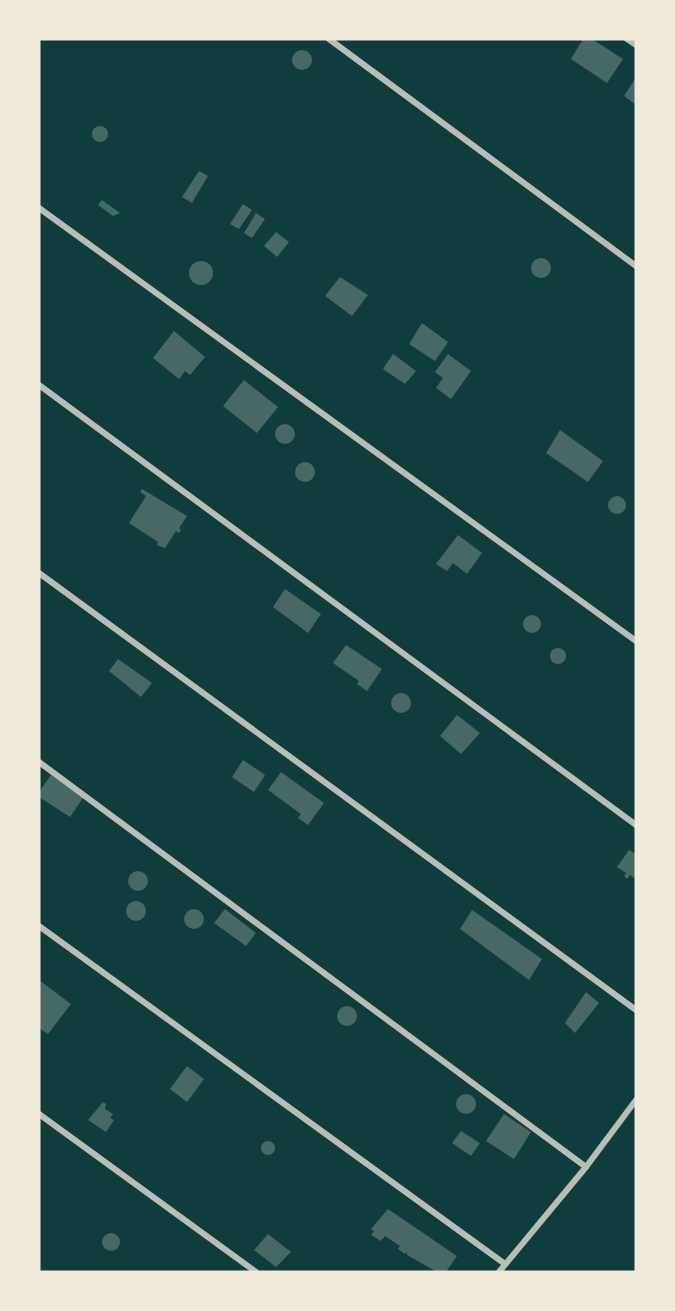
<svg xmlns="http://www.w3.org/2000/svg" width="675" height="1311" font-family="'Roboto Condensed',sans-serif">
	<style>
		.building { fill: #486865 }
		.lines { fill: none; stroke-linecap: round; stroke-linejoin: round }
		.minor { stroke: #b8beb3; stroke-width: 6 }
	</style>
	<rect width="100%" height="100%" fill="#0f3d3e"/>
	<g class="building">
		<path d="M583,39H592L623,59L607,83L571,59Z"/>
		<circle cx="302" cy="60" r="10"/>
		<path d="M636,77V105L624,96Z"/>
		<circle cx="100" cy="134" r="8"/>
		<path d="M199,171L208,176L192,203L182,197Z"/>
		<path d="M102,200L120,213L113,216L98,205Z"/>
		<path d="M243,204L252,210L239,229L230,224Z"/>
		<path d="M256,213L265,219L252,238L244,233Z"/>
		<path d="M276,232L289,242L277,257L264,246Z"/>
		<circle cx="541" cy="268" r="10"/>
		<circle cx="201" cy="273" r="12"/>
		<path d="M340,277L368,295L352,316L325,296Z"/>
		<path d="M422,323L448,342L435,361L409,344Z"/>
		<path d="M174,331L205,357L190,375L185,371L179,379L153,358Z"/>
		<path d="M393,354L416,371L405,384L383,369Z"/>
		<path d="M448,354L471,371L451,399L436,388L443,378L435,372Z"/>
		<path d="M244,380L278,407L257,433L223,406Z"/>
		<circle cx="285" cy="434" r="10"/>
		<path d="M560,430L603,461L588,482L546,453Z"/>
		<circle cx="305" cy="472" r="10"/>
		<path d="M142,489L187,516L179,528L181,530L179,533L176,531L165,548L157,545L158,542L129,523L146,496L140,492Z"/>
		<circle cx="617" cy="505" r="9"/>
		<path d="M458,535L482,553L467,574L453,563L447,571L436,564Z"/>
		<path d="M285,589L321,614L308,633L273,607Z"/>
		<circle cx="532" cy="624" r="9"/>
		<path d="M346,645L382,669L367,691L357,684L359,681L333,663Z"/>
		<circle cx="558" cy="656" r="8"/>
		<path d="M118,659L152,683L141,697L109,671Z"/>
		<circle cx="401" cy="703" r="10"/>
		<path d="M457,715L480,733L461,754L440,736Z"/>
		<path d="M243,760L265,775L254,792L232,777Z"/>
		<path d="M281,772L324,803L308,825L298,818L301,814L268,790Z"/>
		<path d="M51,775L83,798L70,817L39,797V792Z"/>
		<path d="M629,850L636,854V879L630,875L627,879L624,876L626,873L617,867Z"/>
		<circle cx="138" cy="881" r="10"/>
		<circle cx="136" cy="911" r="10"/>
		<circle cx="194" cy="919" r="10"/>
		<path d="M225,909L256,933L246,946L214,923Z"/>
		<path d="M472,910L542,959L529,980L460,929Z"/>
		<path d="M39,980L71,1004L48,1034L39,1028Z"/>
		<path d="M586,992L599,1003L575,1033L565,1023Z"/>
		<circle cx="347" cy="1016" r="10"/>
		<path d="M187,1066L204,1079L187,1102L170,1089Z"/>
		<circle cx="466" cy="1104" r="10"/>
		<path d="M103,1102L106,1104L105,1109L113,1114L110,1118L114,1120L106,1132L88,1120Z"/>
		<path d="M504,1114L531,1132L514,1159L486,1141Z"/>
		<path d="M461,1131L480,1143L471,1156L452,1143Z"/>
		<circle cx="268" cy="1148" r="7"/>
		<path d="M388,1209L457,1256L446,1272H437L407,1255V1252L405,1254L398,1249L400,1246L385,1236L381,1241L371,1235L374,1231L371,1229Z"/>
		<circle cx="111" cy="1242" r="9"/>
		<path d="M268,1234L291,1252L276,1267L254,1250Z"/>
	</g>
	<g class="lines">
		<g class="minor">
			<path d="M329,39L636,266"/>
			<path d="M627,39L636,45"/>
			<path d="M39,208L636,641"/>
			<path d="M39,385L636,825"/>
			<path d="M39,573L636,1010"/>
			<path d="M39,762L586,1167"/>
			<path d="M39,926L505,1264"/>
			<path d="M39,1114L256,1272"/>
			<path d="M499,1272L586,1167L636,1100"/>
		</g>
	</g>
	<rect width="675" height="1311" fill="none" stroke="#f1e9da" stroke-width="81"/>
</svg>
